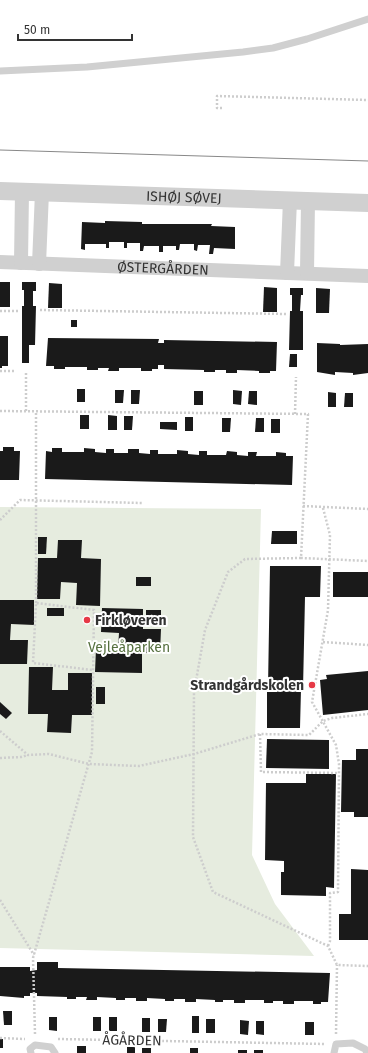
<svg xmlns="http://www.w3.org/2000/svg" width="368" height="1053" font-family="'Fira Sans',sans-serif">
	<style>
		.green { fill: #e6ecdf }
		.building { fill: #1a1a1a }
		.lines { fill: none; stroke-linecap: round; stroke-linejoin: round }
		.path { stroke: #cdcdcd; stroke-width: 2.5; stroke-dasharray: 2 2; stroke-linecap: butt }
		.service { stroke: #d0d0d0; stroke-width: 7 }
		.minor { stroke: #d0d0d0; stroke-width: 14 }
		.tertiary { stroke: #d0d0d0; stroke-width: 18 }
		.tram { stroke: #888; stroke-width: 1 }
		.poi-dot { fill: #e63946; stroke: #fff; stroke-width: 1.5 }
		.labels { text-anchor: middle; stroke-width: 4; stroke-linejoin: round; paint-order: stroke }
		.street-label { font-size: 14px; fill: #333; stroke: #fff }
		.poi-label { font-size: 14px; font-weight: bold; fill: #333; stroke: #fff; text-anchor: start }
		.park-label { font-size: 14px; fill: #56703f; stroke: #fff }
	</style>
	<rect width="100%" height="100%" fill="#fff"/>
	<path class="green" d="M0,507L261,509L252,855L275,904L314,956L0,948Z"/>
	<g class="building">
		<path d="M105,221L142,222V224H212L211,226L235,227V249L214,248L213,254H209L210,245H198L197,251L194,250V244H180L179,250H176V246H163V252H159V246H144L143,251H140V243H127V248H124V242H109V248H106V244H85V250L81,249L82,222L105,223Z"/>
		<rect x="0" y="282" width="10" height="25"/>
		<path d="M22,282H36V291H33V306H36L35,345H29V363H22V306H24V290H22Z"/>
		<path d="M49,283L62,284V308H48Z"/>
		<path d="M264,287L277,288V312H263Z"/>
		<path d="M290,288H303V295H301L300,311H303V350H289L290,311H292V295H290Z"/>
		<path d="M316,288L330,289L329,313H316Z"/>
		<rect x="71" y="320" width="6" height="7"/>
		<path d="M0,336H8V366H2V368H0Z"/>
		<path d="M48,338L159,339L158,343H164V340L277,342L276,371H270V373H259V371L237,370V373H226V370H215V372H204V370L164,369V365H158V369H152V371H141V368H119V371H108L109,368H98V370H87V367H65V369H54V366H46Z"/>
		<path d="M317,343L340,344V345L368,344V373L353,375V373L335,372V375L317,372Z"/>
		<path d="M290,354H297V367H289Z"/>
		<rect x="77" y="389" width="8" height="13"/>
		<path d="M115,390H124L123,403H115Z"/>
		<path d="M131,390H140L139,404H131Z"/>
		<path d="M233,390L242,391L241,405L233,404Z"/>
		<rect x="194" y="391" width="9" height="14"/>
		<path d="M249,391H257V405L248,404Z"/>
		<path d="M328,392L336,393V407H328Z"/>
		<path d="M345,393H353V407H344Z"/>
		<rect x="80" y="415" width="9" height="14"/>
		<path d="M108,415L117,416V430H108Z"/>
		<path d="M124,416H133L132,430H124Z"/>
		<rect x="185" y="417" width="8" height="14"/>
		<path d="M222,418H231L230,432H222Z"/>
		<path d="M256,418H264V432H255Z"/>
		<rect x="271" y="419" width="9" height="14"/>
		<path d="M160,422H177V430L160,429Z"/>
		<path d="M3,447H14V451H20L19,480H0V451H3Z"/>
		<path d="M52,448H62V452H84V448L95,449V452L106,453V449H114V453H128V449H139V453L150,454V450H158V454H177V450L188,451V454L199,455V451H207V455H226L227,451L237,452V455L248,456V452H257L256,456H276V452L286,453V456H293L292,485L45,479L46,451L52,452Z"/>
		<path d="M272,531H297V544H271Z"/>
		<path d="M38,537H47L46,554H38Z"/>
		<path d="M58,540H82L81,558L101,559L100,606L76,605L77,583L61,582L60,599H37L38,558H57Z"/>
		<path d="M270,566H321L320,597H305L303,689H301L300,728H267V692H277V688H268Z"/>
		<rect x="333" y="572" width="35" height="25"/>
		<rect x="136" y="577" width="15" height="9"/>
		<path d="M0,600H34V625L11,624L10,640H28L27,664H0Z"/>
		<rect x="47" y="608" width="17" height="8"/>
		<path d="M102,608L143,609V629H161L160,653H142V673L95,672L96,648L118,649L119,633L101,632Z"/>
		<path d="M146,610H161V619L146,618Z"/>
		<path d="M29,667H53L52,690H68V673H92V715H72L71,733L47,732L48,714H28Z"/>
		<path d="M368,671V710L323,715L320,680L327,679L326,675Z"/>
		<rect x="96" y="687" width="9" height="17"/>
		<path d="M0,702L12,713L6,719L0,714Z"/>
		<path d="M267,739L329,740V769L266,768Z"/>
		<path d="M356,749H368V817H354V812H341L342,760H356Z"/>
		<path d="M306,774H336L334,888L326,887V896L281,895V872H284V861L265,860L266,783H306Z"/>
		<path d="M351,869L368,870V940H339V914H351Z"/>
		<path d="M37,962H58V968L330,973L328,1002H321V1004H313V1001H294V1004H283V1001H273V1003H264V1000H245V1003H234V1000H223V1002H215V1000L196,999V1002H185V999H174V1001H165V999L147,998V1001H136V998H125V1000H116V998L97,997V1000H86L87,997H76V999H67V997L37,996V993H30V996H24V998L0,996V967H30V971L37,970Z"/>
		<path d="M3,1011H12V1025H4Z"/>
		<rect x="192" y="1016" width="7" height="17"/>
		<path d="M49,1017H57V1031L49,1030Z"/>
		<rect x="93" y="1017" width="8" height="14"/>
		<rect x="109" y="1017" width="8" height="14"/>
		<rect x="142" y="1018" width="8" height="14"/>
		<path d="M158,1019H167L166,1032H158Z"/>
		<rect x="206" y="1019" width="9" height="14"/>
		<path d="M240,1020L249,1021L248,1035L240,1034Z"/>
		<path d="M256,1021H264V1035L256,1034Z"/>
		<rect x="305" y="1022" width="9" height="13"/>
		<rect x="0" y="1039" width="3" height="9"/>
		<rect x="77" y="1046" width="9" height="7"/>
		<rect x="127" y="1047" width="8" height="6"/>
		<rect x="142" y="1048" width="9" height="5"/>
		<rect x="190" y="1048" width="8" height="5"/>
		<rect x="238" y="1050" width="9" height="3"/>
		<rect x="254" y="1050" width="9" height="3"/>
	</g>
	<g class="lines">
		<g class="path">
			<path d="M222,108H217V96L368,100"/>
			<path d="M40,310L287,314"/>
			<path d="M0,311H18"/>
			<path d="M0,371H16"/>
			<path d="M0,411L308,414L301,558L368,561"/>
			<path d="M26,411V372"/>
			<path d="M295,414L296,377"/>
			<path d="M303,506L368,509"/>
			<path d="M323,508L330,535L328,610L312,702L336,745L339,764L338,892L330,893V941L328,946"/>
			<path d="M0,520L20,500L142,503"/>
			<path d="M301,558L245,559L228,572L205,630L194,692L193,837L213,892L328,946L337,965L368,966"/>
			<path d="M36,603V411"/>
			<path d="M323,642L368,645"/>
			<path d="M0,731L28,755L49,754L89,764L139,766L194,754L260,734L309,735L323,721L332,718L368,714"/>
			<path d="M260,734L261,772L339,773"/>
			<path d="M0,758L21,757L28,755"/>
			<path d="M0,900L34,955"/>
			<path d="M35,1034L33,958L92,752L94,610L36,603L33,663L93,670"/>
			<path d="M336,1034L337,965"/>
			<path d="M0,1038L25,1039"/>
			<path d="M58,1039L325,1044"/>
		</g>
		<g class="service">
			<path d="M0,71L87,67L243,52L273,48L307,39L368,19"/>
			<path d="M31,1053L30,1049L35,1045L51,1047L55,1053"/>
			<path d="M334,1053L336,1044L353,1043L365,1049L367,1053"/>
		</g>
		<g class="minor">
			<path id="s1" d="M0,262L368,276"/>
			<path d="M21,263L22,192"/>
			<path d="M39,264L42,192"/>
			<path d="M287,273L290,200"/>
			<path d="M307,273L308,201"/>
		</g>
		<path class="tertiary" id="s2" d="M0,191L368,203"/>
		<path class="tram" d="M0,150L368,161"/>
	</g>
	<g class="poi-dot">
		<circle cx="87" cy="620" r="4"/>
		<circle cx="312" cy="685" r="4"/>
	</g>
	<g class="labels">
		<g class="street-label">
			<text dy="5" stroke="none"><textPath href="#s2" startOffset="184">ISHØJ SØVEJ</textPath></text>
			<text dy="5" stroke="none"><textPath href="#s1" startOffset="163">ØSTERGÅRDEN</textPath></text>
			<text transform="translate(132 1040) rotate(1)" y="5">ÅGÅRDEN</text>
		</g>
		<g class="poi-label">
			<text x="95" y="625">Firkløveren</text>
			<text x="304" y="690" text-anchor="end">Strandgårdskolen</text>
		</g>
		<g class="park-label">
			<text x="129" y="652">Vejleåparken</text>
		</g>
	</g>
	<path d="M18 34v6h114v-6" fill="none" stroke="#333333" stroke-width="2"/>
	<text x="24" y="34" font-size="12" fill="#333333" stroke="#ffffff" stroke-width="3" paint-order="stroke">50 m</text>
</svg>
